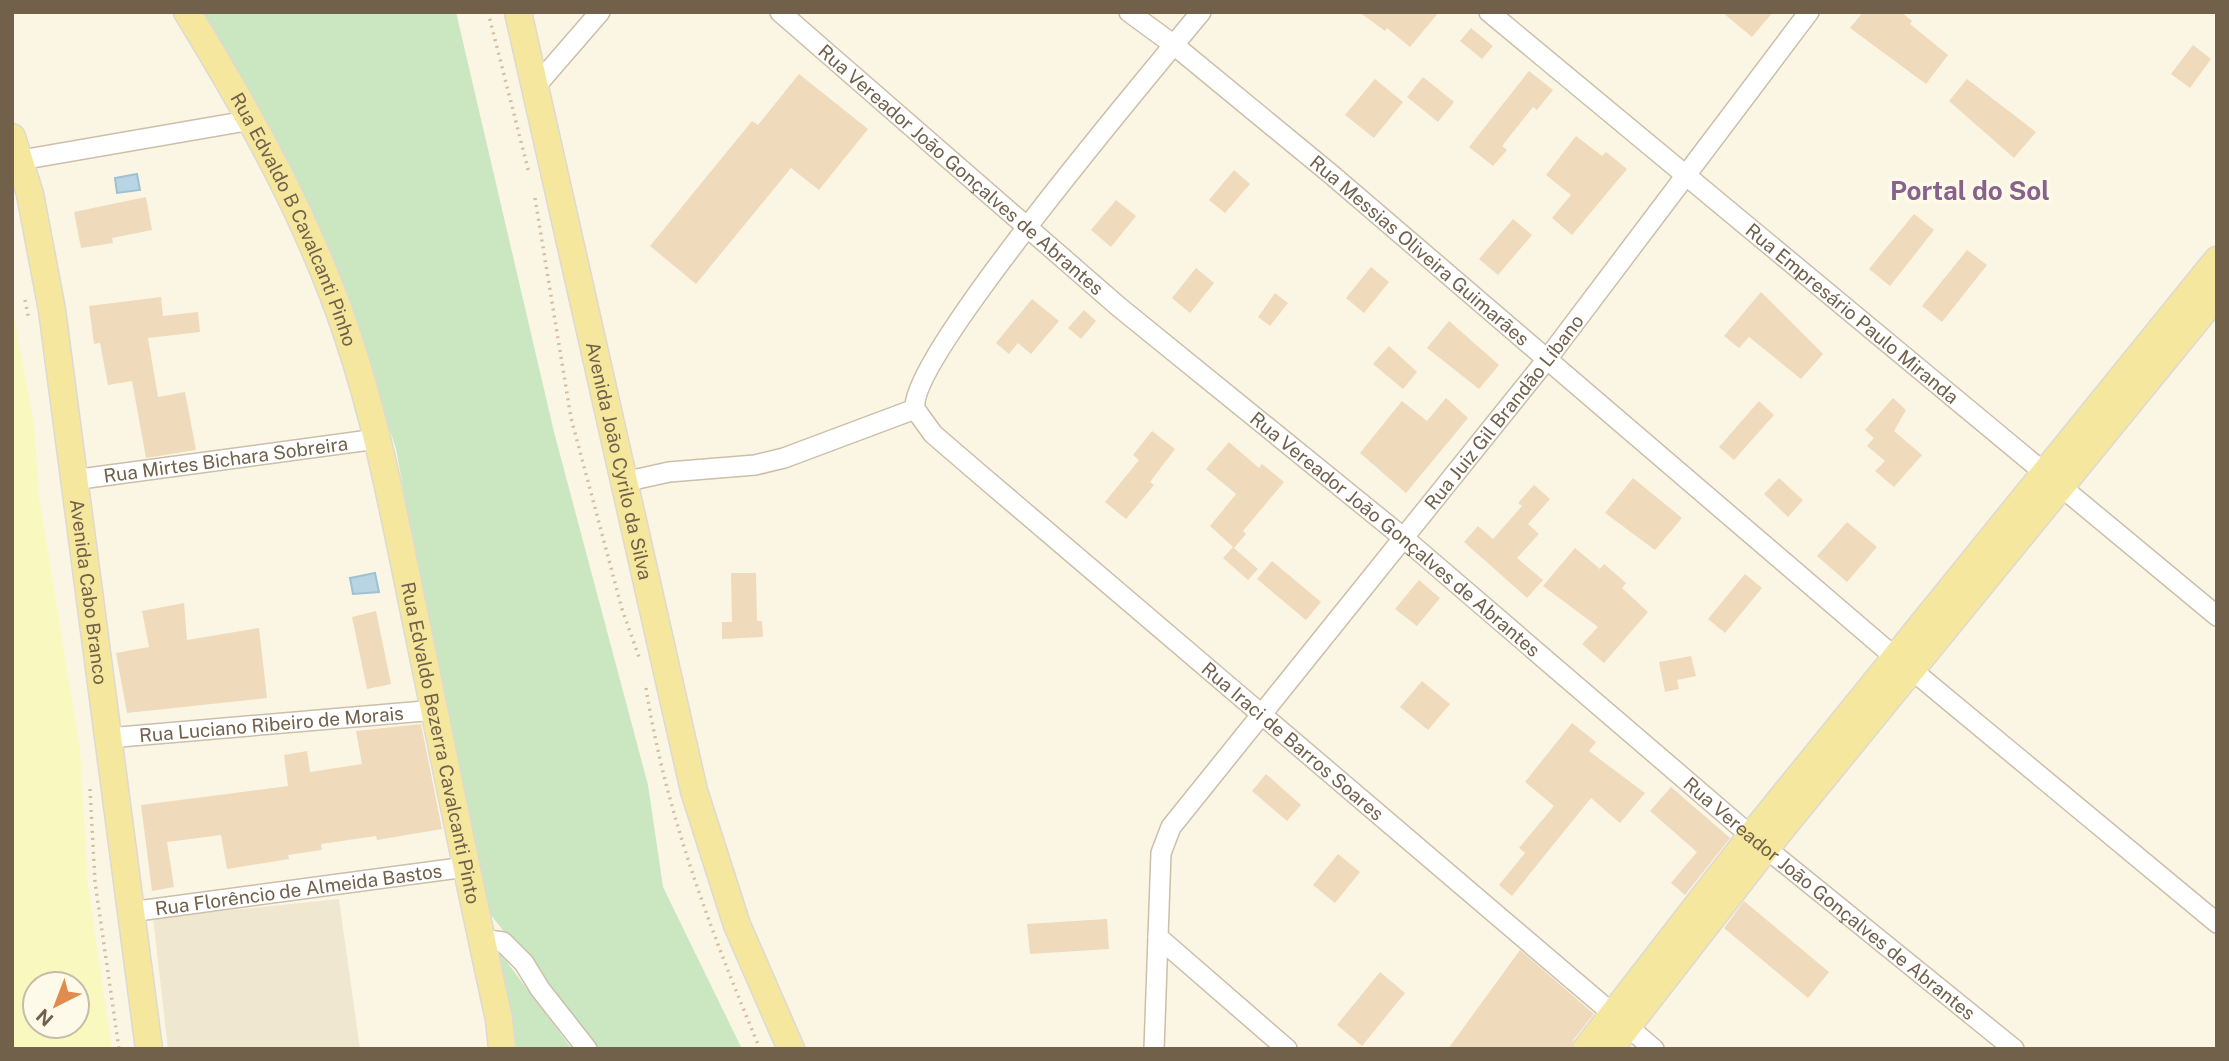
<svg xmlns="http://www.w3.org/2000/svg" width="2229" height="1061" font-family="'Public Sans',sans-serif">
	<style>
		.residential { fill: #efe7cf }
		.green { fill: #cae7c2 }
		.sand { fill: #f9f8bf; fill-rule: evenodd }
		.water { fill: #b9d4e3; stroke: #9fc1d4; stroke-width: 2 }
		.building { fill: #efdabc }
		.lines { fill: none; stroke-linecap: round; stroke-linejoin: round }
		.minor-casing { stroke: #cbbfaa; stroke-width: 22 }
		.major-casing { stroke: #ddd9d4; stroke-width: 29 }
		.path { stroke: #d3bea0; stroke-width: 3.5; stroke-dasharray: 2 5; stroke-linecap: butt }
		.minor { stroke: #fff; stroke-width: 19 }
		.major { stroke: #f6e79e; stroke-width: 26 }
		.labels { text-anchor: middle; stroke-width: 7; stroke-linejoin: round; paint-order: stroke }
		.street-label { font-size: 19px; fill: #71604a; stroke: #fefae9 }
		.district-label { font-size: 26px; font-weight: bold; fill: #88628d; stroke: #fefae9 }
	</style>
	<rect width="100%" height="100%" fill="#fbf6e3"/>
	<path class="residential" d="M339,899L360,1049H168L153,918Z"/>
	<g class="green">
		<path d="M199,12H456L554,432L648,785L663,887L742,1049H595L487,910L464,823L396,449L336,266L281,153Z"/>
		<path d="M498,950L572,1049H510Z"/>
	</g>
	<path class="sand" d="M12,306L34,425L39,497L80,750L88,886L112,1049H12ZM35,984H77V1026H35Z"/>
	<g class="water">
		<path d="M137,174L140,190L117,193L115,178Z"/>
		<path d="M375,573L379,592L353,594L350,578Z"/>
	</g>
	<g class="building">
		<path d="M1359,12H1439L1410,47L1387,28L1385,31Z"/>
		<path d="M1722,12H1773L1752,37Z"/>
		<path d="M1863,12H1901L1912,21L1910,24L1948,55L1926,84L1850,28Z"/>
		<path d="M1471,28L1493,46L1482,59L1460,41Z"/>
		<path d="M2193,45L2211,59L2190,88L2171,74Z"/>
		<path d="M1529,71L1553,90L1537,110L1533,107L1502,146L1507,150L1493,166L1469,147Z"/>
		<path d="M799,74L868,129L819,190L791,168L696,284L650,246L752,121L758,125Z"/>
		<path d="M1423,77L1454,102L1438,122L1407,97Z"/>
		<path d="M1375,79L1403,102L1374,138L1345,115Z"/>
		<path d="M1967,79L2036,132L2014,158L1949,101Z"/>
		<path d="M1576,136L1602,156L1606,152L1627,169L1572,235L1552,218L1571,195L1546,175Z"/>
		<path d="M1234,170L1250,184L1225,213L1209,200Z"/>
		<path d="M146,197L152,230L112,238L113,243L81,248L74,212Z"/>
		<path d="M1116,200L1136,216L1111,247L1091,230Z"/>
		<path d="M1914,214L1934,230L1890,286L1869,269Z"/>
		<path d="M1513,219L1532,235L1498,275L1479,259Z"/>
		<path d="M1967,250L1987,265L1942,322L1922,306Z"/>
		<path d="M1371,267L1389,282L1364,313L1346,298Z"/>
		<path d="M1196,268L1214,283L1190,313L1172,298Z"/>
		<path d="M1761,292L1823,354L1801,379L1749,337L1739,348L1724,336Z"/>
		<path d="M1275,293L1288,303L1270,326L1258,317Z"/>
		<path d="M161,297L163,316L198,312L200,332L148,338L158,397L185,392L196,450L146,458L132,381L108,385L100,343L94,344L89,306Z"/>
		<path d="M1032,299L1059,321L1031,354L1018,343L1009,354L996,343Z"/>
		<path d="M1084,310L1096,321L1081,339L1068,328Z"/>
		<path d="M1449,321L1499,365L1479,389L1427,348Z"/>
		<path d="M1389,346L1417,372L1403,389L1373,364Z"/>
		<path d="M1446,398L1468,418L1406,493L1360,453L1402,401L1427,421Z"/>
		<path d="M1893,398L1906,410L1894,431L1922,455L1894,487L1875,471L1885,461L1867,446L1874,438L1865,430Z"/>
		<path d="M1759,401L1774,415L1734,460L1719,447Z"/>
		<path d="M1152,431L1175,449L1150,482L1154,485L1126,519L1105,502L1139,460L1133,455Z"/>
		<path d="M1229,442L1259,468L1262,464L1284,482L1243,531L1246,534L1234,548L1258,569L1248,580L1223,558L1233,547L1210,526L1236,494L1206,469Z"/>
		<path d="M1633,478L1682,518L1655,550L1605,513Z"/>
		<path d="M1779,478L1803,500L1788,517L1764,494Z"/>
		<path d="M1534,485L1550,499L1528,524L1539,534L1517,558L1543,580L1527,598L1464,542L1478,526L1493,539L1522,506L1518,503Z"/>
		<path d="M1847,522L1877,547L1847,582L1817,556Z"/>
		<path d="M1575,548L1600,569L1604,564L1626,583L1622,588L1648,612L1604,663L1582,644L1598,627L1543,586Z"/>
		<path d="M1272,561L1321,602L1306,620L1257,579Z"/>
		<path d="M731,573H756L757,621H762L763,637L722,639V622H732Z"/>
		<path d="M1745,574L1762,588L1725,633L1708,619Z"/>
		<path d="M1419,580L1440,598L1417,626L1395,609Z"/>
		<path d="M184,603L187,640L259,628L267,698L127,713L116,653L149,647L142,611Z"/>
		<path d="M376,611L391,684L367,689L352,617Z"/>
		<path d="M1691,656L1696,676L1677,680L1679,689L1665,692L1659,662Z"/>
		<path d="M1422,681L1450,704L1428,730L1400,707Z"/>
		<path d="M1572,723L1596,742L1589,751L1645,793L1620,823L1591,798L1512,896L1499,885L1525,853L1519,848L1554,806L1525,782Z"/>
		<path d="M421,724L442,829L377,840L376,836L321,844L322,850L288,855L289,859L227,869L221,835L167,842L174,887L152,891L141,805L288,786L284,755L307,751L310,772L362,764L356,731Z"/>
		<path d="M1266,774L1301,805L1287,821L1252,791Z"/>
		<path d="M1671,787L1730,838L1685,895L1671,883L1697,852L1650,811Z"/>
		<path d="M1338,854L1360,872L1335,903L1313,885Z"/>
		<path d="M1744,901L1829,972L1808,998L1724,928Z"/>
		<path d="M1107,919L1109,949L1030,954L1027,924Z"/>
		<path d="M1520,950L1594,1014L1574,1039L1571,1049H1448Z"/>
		<path d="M1380,972L1405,993L1362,1046L1337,1025Z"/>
	</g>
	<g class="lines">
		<g class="minor-casing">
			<g id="minor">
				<path id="s1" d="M780,12L1119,307L1405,539L1751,836L2014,1049"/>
				<path id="s2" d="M1129,12L1174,45L1332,175L1897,659"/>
				<path id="s3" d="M1201,12C1156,67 908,359 915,409L933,434L976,471L1654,1049"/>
				<path id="s4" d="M1489,12L2217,616"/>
				<path d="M535,87L600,12"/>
				<path d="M21,160L252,120"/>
				<path id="s5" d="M73,480L377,439"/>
				<path d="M624,482L669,472L755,465L784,458L915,409"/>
				<path d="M1912,670L2217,923"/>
				<path id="s6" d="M108,738L436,710"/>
				<path id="s7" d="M130,912L466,867"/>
				<path d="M1158,937L1287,1049"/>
				<path d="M481,939L503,942L524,963L540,989L587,1049"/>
				<path id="s8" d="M1154,1049L1161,853L1171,827L1548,358L1809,12"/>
			</g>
		</g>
		<g class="major-casing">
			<g id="major">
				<path id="s9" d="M187,12C250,115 310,222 348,337C378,426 395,520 414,612C442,747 469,884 499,1019L502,1049"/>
				<path id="s10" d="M518,12L694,791L737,925L791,1049"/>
				<path id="s11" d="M12,137L30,194L52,310L149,1049"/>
				<path d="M1586,1049L1751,836L2217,260"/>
				<path d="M1610,1049L1766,848L2217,295"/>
			</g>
		</g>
		<g class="path">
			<path d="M488,12L529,173"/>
			<path d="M535,198L571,418L622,609L639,657"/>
			<path d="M25,300L29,320"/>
			<path d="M646,688C666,814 711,932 760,1049"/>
			<path d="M90,789L95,882L119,1049"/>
		</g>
		<use href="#minor" class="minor"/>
		<use href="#major" class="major"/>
	</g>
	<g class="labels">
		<g class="street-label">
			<text dy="7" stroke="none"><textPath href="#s1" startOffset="240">Rua Vereador João Gonçalves de Abrantes</textPath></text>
			<text dy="7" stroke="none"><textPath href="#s9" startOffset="234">Rua Edvaldo B Cavalcanti Pinho</textPath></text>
			<text dy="7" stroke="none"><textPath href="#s2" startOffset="376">Rua Messias Oliveira Guimarães</textPath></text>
			<text dy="7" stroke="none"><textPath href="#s4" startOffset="472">Rua Empresário Paulo Miranda</textPath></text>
			<text dy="7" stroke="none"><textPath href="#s8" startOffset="756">Rua Juiz Gil Brandão Líbano</textPath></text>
			<text dy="7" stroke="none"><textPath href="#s5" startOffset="154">Rua Mirtes Bichara Sobreira</textPath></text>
			<text dy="7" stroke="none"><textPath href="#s10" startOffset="460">Avenida João Cyrilo da Silva</textPath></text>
			<text dy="7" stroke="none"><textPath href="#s1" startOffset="807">Rua Vereador João Gonçalves de Abrantes</textPath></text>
			<text dy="7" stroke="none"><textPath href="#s11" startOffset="462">Avenida Cabo Branco</textPath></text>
			<text dy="7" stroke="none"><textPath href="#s6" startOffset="164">Rua Luciano Ribeiro de Morais</textPath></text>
			<text dy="7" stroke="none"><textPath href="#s3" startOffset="996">Rua Iraci de Barros Soares</textPath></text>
			<text dy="7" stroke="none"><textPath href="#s9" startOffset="780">Rua Edvaldo Bezerra Cavalcanti Pinto</textPath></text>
			<text dy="7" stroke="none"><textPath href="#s7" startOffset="170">Rua Florêncio de Almeida Bastos</textPath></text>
			<text dy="7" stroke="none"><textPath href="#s1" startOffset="1374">Rua Vereador João Gonçalves de Abrantes</textPath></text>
		</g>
		<g class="district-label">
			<text x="1970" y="200">Portal do Sol</text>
		</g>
	</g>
	<rect width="2229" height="1061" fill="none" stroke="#71604a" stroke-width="28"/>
	<g transform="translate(56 1005) rotate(222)"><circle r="33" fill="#fefae9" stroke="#c6bca9" stroke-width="2"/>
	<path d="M0-5L12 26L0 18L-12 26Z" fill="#df8c4e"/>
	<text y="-10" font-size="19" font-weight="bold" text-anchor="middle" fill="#71604a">N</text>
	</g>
</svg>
